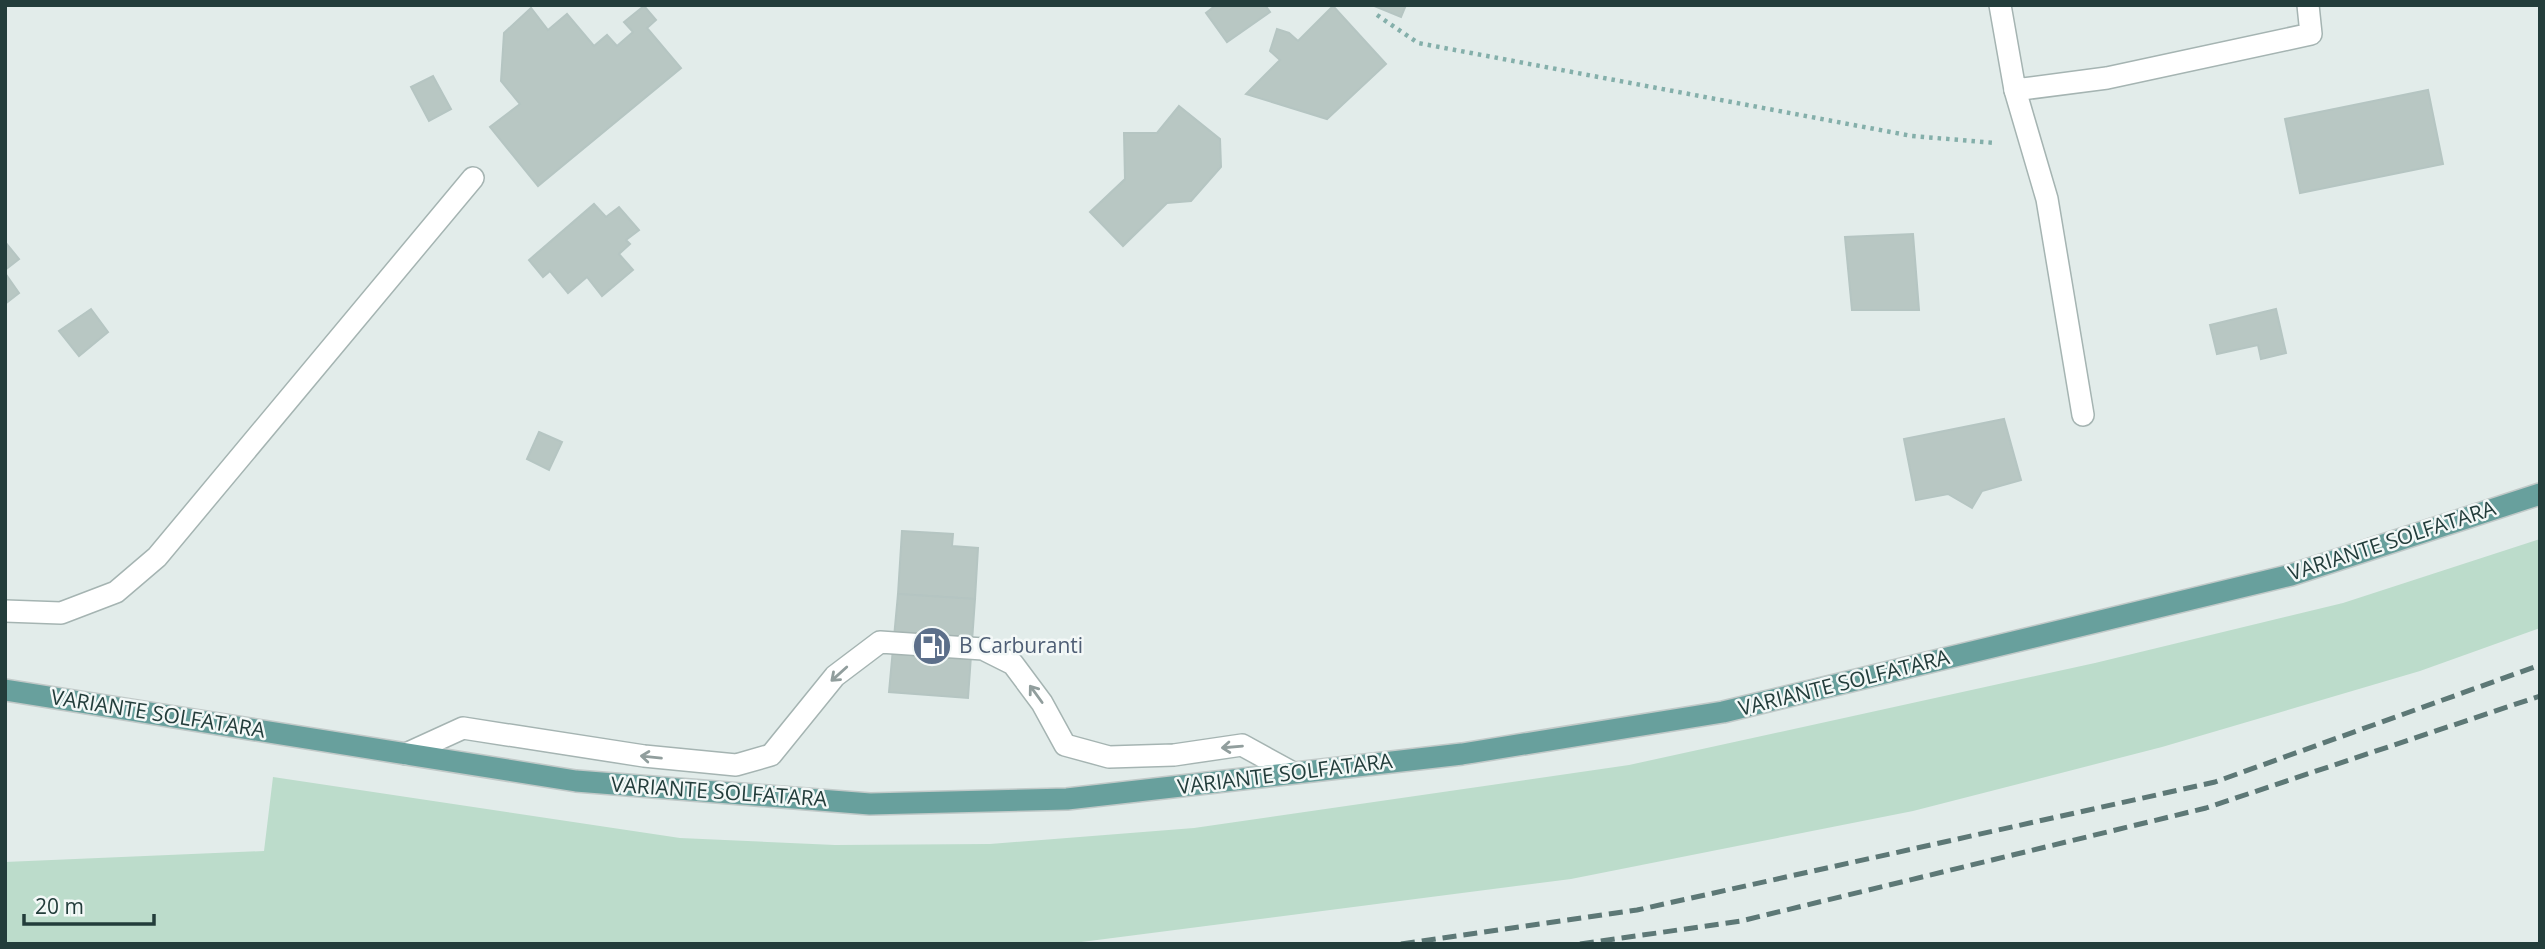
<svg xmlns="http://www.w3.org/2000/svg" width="2545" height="949" font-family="'Open Sans',sans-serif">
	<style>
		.green { fill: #bcdccb }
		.building { fill: #b8c7c3; stroke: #b5c5c2; stroke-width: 2 }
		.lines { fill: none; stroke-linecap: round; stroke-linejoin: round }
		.lane-casing { stroke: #a5b4b2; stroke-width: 24 }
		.street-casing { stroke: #a5b4b2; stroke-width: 24 }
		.primary-casing { stroke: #c1c9c8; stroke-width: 24 }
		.path { stroke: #84afaa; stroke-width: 4.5; stroke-dasharray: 3.5 5; stroke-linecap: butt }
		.lane { stroke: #fff; stroke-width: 21 }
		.street { stroke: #fff; stroke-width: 21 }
		.primary { stroke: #68a09d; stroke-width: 21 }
		.rail { stroke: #5d7876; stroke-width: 5; stroke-dasharray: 14 7; stroke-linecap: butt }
		.oneway { stroke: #919e9d }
		.labels { text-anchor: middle; stroke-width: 5; stroke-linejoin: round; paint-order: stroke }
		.street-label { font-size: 21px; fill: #233d3b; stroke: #f3f8f7 }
		.service-label { font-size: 21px; fill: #4e5e75; stroke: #f3f8f7; text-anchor: start }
	</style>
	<rect width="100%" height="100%" fill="#e2ecea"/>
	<path class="green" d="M2540,539V628L2420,671L2162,747L1913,811L1571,879L1066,944H5V862L264,851L273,777L680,838L835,845L990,844L1194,828L1629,765L2095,663L2343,603Z"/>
	<g class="building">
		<path d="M1216,5H1265L1270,12L1227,42L1206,13Z"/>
		<path d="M1372,5H1406L1401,17Z"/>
		<path d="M644,6L656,20L647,28L681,68L538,186L490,127L520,104L501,81L504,33L531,8L548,30L567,14L594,46L607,35L617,46L633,32L624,22Z"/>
		<path d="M1333,6L1386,64L1327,119L1246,94L1280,60L1270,51L1277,29L1289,33L1298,41Z"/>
		<path d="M433,76L451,109L429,121L411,87Z"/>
		<path d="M2428,90L2443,164L2300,193L2285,119Z"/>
		<path d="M1179,106L1220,139L1221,167L1191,201L1167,203L1123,246L1090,212L1125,179L1124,133H1157Z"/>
		<path d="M594,204L606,217L619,207L639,230L626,240L630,244L619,254L633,270L602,296L587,277L568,293L550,271L543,277L529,260Z"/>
		<path d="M1913,234L1919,310H1852L1845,237Z"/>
		<path d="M5,242L19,259L5,270Z"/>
		<path d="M5,273L19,293L5,304Z"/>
		<path d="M91,309L108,332L79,356L59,331Z"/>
		<path d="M2276,309L2286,353L2261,359L2258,345L2217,354L2210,325Z"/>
		<path d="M2004,419L2021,480L1982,491L1972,508L1948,494L1916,500L1904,439Z"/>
		<path d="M539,432L562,442L549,470L527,459Z"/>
		<path d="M902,531L953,534L952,546L978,548L975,599L898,594Z"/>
		<path d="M898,594L975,599L968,698L889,692Z"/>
	</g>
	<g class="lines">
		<g class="lane-casing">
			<g id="lane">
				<path d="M2000,5L2015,90L2107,78L2311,34L2308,5"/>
				<path d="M2015,90L2047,199L2083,415"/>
				<path d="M406,754L463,728L644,756L736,765L771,755L835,676L880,642L983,649L1013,664L1042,703L1065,745L1109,757L1174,755L1242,745L1293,773"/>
			</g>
		</g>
		<g class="street-casing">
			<path id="street" d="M5,611L61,613L116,592L157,557L473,178"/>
		</g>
		<g class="primary-casing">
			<path id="primary" d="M5,690L576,781L870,804L1067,799L1462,754L1723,712L2291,575L2540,494"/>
		</g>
		<path class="path" d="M1377,15L1418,43L1912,136L1996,143"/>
		<use href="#lane" class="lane"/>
		<use href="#street" class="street"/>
		<use href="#primary" class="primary"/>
		<g class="rail">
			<path d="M1401,944L1637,910L2215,782L2540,665"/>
			<path d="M1580,944L1741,921L2206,808L2540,696"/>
		</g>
	</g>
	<defs><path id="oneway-shaft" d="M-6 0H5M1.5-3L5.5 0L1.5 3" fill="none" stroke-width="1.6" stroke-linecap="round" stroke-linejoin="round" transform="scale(1.75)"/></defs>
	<g class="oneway">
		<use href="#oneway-shaft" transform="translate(839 674) rotate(138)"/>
		<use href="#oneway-shaft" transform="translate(1036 694) rotate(-126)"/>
		<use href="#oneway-shaft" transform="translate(1232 747) rotate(175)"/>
		<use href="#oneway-shaft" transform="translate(651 757) rotate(-174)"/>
	</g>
	<defs>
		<g id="fuel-disc" transform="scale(2.0125)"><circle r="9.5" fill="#5c6f8a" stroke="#f3f8f7"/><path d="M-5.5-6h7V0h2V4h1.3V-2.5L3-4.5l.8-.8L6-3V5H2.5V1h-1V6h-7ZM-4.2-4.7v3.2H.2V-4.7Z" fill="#fff"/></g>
	</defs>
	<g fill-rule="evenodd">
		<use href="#fuel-disc" x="932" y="646"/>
	</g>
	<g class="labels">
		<g class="street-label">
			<text transform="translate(2392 541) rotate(-18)" y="7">VARIANTE SOLFATARA</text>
			<text transform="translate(1844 683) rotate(-14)" y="7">VARIANTE SOLFATARA</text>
			<text transform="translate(158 714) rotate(9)" y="7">VARIANTE SOLFATARA</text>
			<text transform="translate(1285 774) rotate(-7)" y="7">VARIANTE SOLFATARA</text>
			<text transform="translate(719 792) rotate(4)" y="7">VARIANTE SOLFATARA</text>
		</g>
		<g class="service-label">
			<text x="959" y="653">B Carburanti</text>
		</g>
	</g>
	<rect width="2545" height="949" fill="none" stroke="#233d3b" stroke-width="14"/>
	<path d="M24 914v10h130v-10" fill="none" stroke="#233d3b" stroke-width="3.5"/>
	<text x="35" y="914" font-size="21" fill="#233d3b" stroke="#f3f8f7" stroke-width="5" paint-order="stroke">20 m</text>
</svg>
